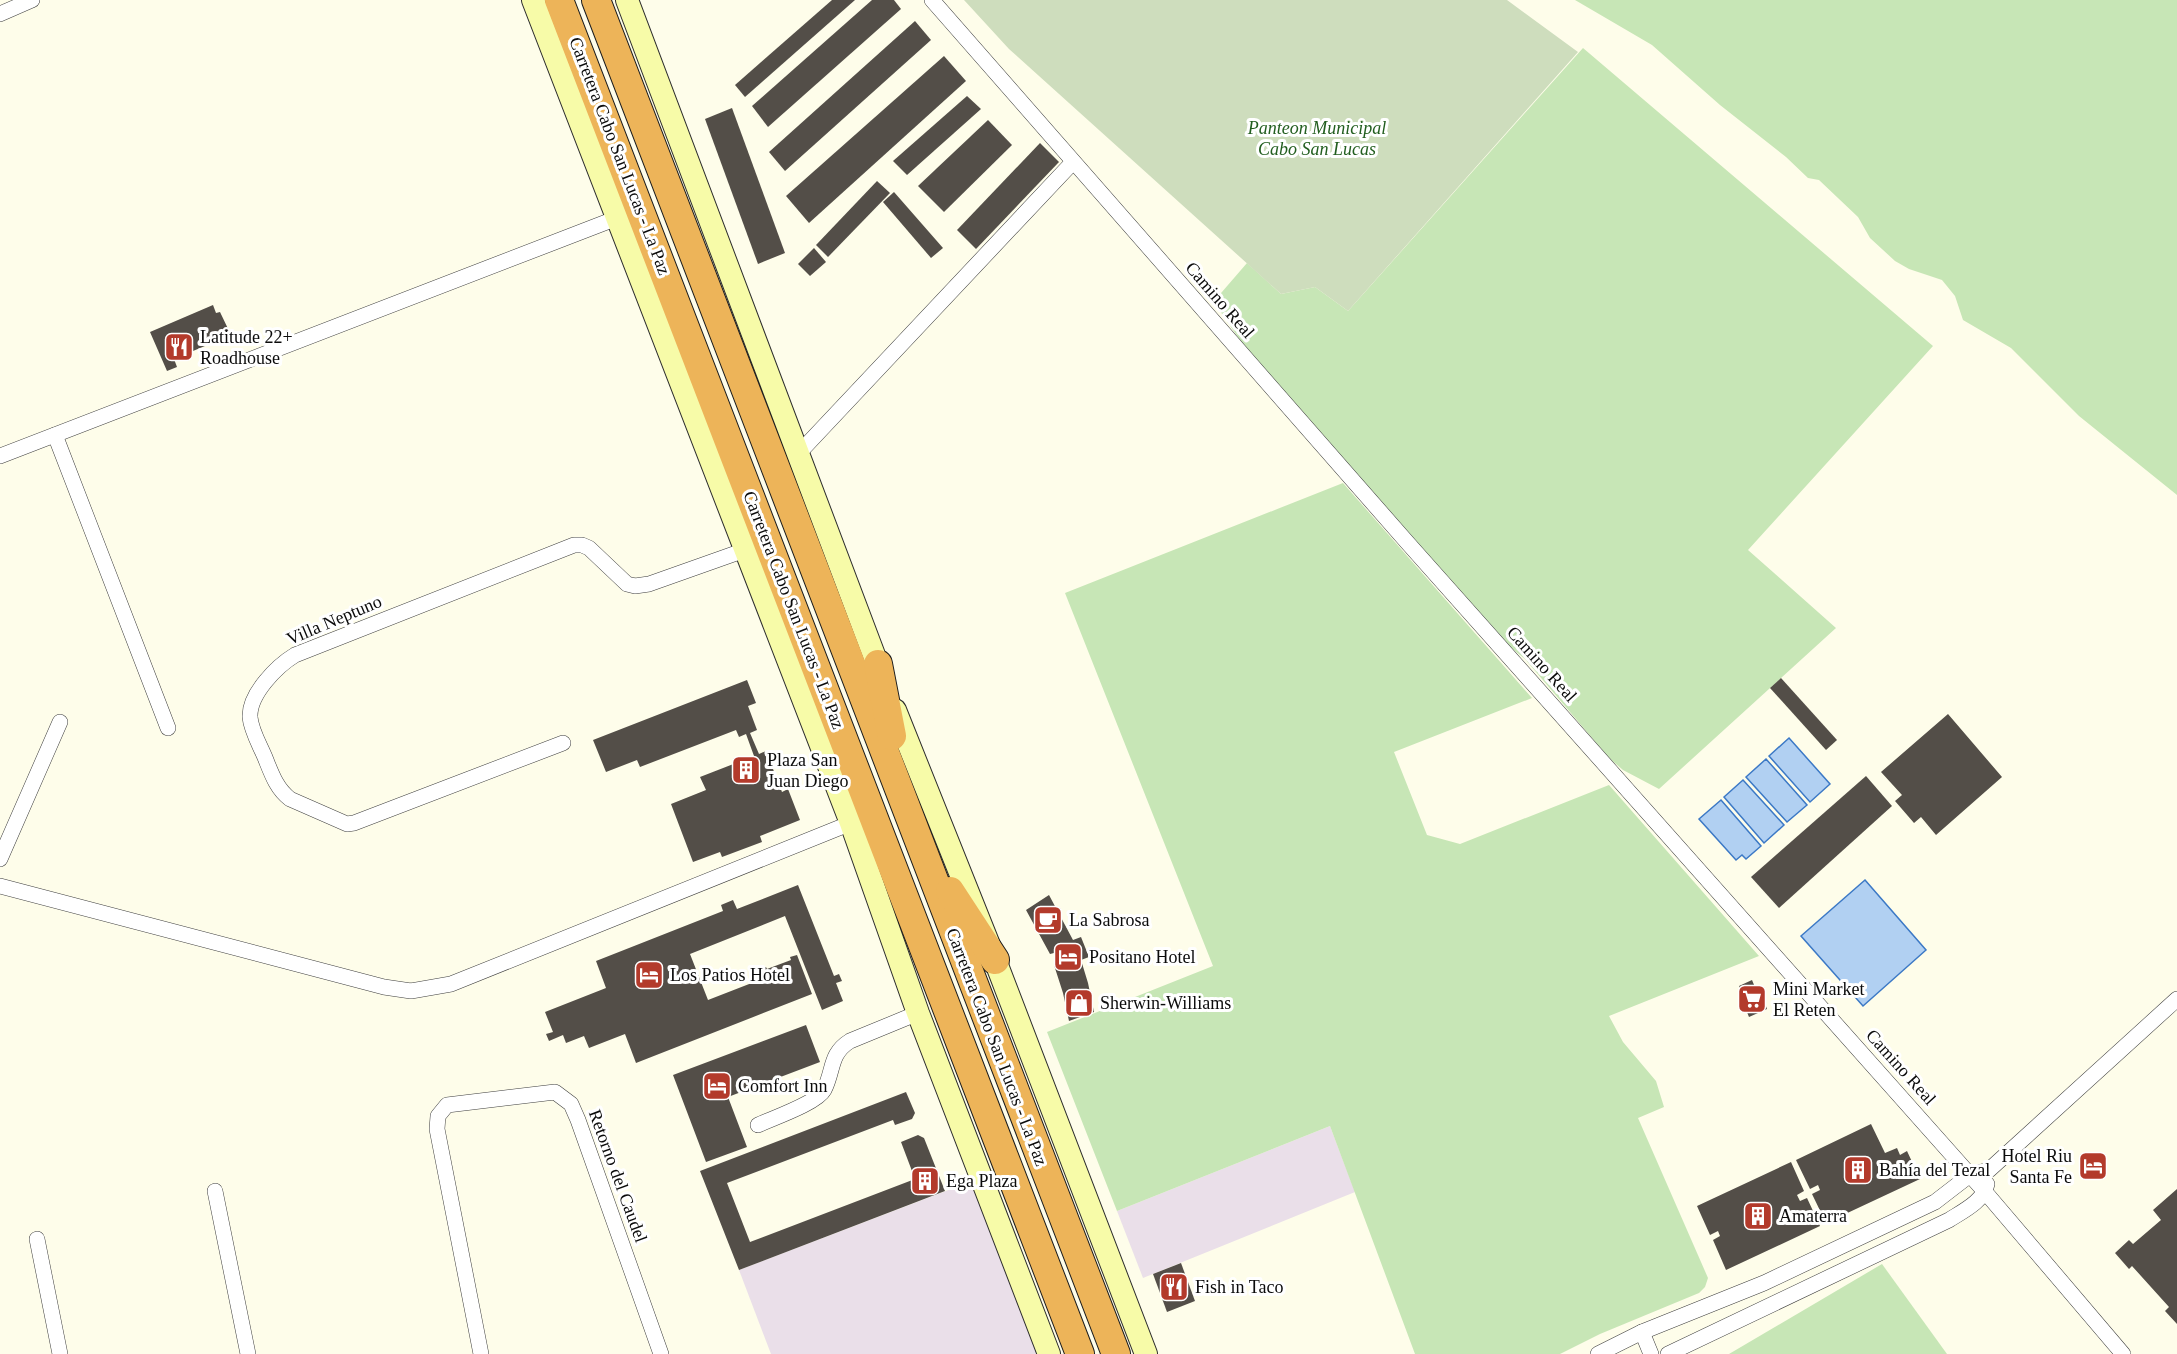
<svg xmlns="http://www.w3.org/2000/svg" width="2177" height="1354" font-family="'Times New Roman',serif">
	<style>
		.industrial { fill: #eadfe9 }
		.green { fill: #c7e6b6 }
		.cemetery { fill: #ceddbd }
		.water { fill: #b1d0f2; stroke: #3c79c6; stroke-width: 1.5 }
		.building { fill: #534e48 }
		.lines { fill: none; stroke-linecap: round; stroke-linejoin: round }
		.street-casing { stroke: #3e3e3e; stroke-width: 16 }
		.secondary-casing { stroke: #2d2d2d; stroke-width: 24 }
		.highway-casing { stroke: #1c1c1c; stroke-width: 30 }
		.street { stroke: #fff; stroke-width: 15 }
		.secondary { stroke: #f7fba8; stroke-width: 22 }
		.highway { stroke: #edb459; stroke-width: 28 }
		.labels { text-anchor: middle; stroke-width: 6; stroke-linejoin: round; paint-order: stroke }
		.park-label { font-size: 18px; font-style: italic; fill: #225e1f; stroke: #fff }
		.street-label { font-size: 18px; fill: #0b0b0b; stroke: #fff }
		.poi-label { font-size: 18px; fill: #0b0b0b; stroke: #fff; text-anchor: start }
	</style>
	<rect width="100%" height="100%" fill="#fefdea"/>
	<g class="industrial">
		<path d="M1330,1126L1355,1192L1143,1278L1117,1211Z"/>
		<path d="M972,1181L1038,1354H771L739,1270Z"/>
	</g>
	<g class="green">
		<path d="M1575,0H2177V495L2079,416L2011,348L1963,320L1955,296L1942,280L1909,269L1895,261L1870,238L1858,217L1819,180L1808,178L1786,157L1720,105L1652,45Z"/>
		<path d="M1583,48L1933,346L1748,550L1836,628L1659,789L1623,770L1609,758L1525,659L1505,643L1246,349L1218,308L1215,300L1247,263L1281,294L1315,287L1348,311Z"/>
		<path d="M1343,483L1532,698L1394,752L1427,835L1460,844L1609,785L1759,956L1609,1016L1623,1042L1656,1081L1664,1107L1638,1118L1708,1278L1705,1287L1699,1293L1600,1334L1560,1354H1415L1330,1126L1117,1211L1047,1032L1213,966L1065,593Z"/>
		<path d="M1882,1264L1947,1354H1729Z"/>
	</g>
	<path class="cemetery" d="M964,0H1507L1578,52L1348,311L1315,287L1281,294L1009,49Z"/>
	<g class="water">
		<path d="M1789,738L1830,784L1810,802L1769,756Z"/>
		<path d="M1766,759L1807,805L1787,822L1746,777Z"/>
		<path d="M1743,780L1784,825L1764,843L1724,797Z"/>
		<path d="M1721,800L1761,846L1746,859L1742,855L1736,860L1699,819Z"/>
		<path d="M1865,880L1926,950L1863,1006L1801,936Z"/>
	</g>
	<g class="building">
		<path d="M832,0H855L745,97L735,85Z"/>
		<path d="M872,0H894L901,9L768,127L752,106Z"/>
		<path d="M915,21L931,40L785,171L769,152Z"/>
		<path d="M944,56L966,81L809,223L786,196Z"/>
		<path d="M967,96L981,109L907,175L893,161Z"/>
		<path d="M732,108L785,253L758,264L705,119Z"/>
		<path d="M988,120L1012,145L944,212L918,186Z"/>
		<path d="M1040,143L1059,162L976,249L957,230Z"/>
		<path d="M877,181L890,193L828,257L816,245Z"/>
		<path d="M894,192L943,248L931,258L883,202Z"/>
		<path d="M814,248L826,262L810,276L798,264Z"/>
		<path d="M213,305L216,313L220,312L231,335L174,359L177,367L167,371L150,332Z"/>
		<path d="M1781,678L1837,740L1826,750L1770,688Z"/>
		<path d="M747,680L756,703L748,706L757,730L750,733L759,754L766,751L782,792L788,789L800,820L760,836L762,842L722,857L720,852L693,862L671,804L706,790L700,777L754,756L746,734L739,737L736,730L640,767L637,760L606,772L593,740Z"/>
		<path d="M1948,714L2002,777L1936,835L1921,817L1914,823L1895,801L1902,795L1881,772Z"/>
		<path d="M1866,776L1892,806L1779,908L1751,877Z"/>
		<path d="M798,885L834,976L839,974L842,981L836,983L843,1001L822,1010L785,916L690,954L708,1000L762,979L759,969L766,967L767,969L791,960L790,957L797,955L812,994L636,1063L625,1034L589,1048L584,1036L566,1043L563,1035L549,1041L546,1034L553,1032L545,1012L606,988L596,961L723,911L721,905L733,900L737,909Z"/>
		<path d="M1049,895L1073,940L1081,937L1089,957L1081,960L1088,983L1094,1012L1069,1021L1063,993L1054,965L1058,964L1054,953L1050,954L1026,910Z"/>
		<path d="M1752,980L1761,1002L1764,1001L1767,1009L1749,1017L1742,1000L1745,999L1739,986Z"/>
		<path d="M806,1025L820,1062L728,1097L747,1147L706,1162L673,1075Z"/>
		<path d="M906,1092L915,1113L912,1119L895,1125L893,1120L727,1183L750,1242L915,1179L901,1142L918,1135L924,1138L945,1191L739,1270L700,1171Z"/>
		<path d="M1871,1124L1885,1153L1897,1148L1900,1155L1907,1151L1920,1179L1826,1223L1812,1194L1820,1190L1818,1185L1810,1189L1796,1160Z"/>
		<path d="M1791,1162L1804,1191L1797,1195L1800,1201L1807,1198L1820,1226L1726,1270L1713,1240L1720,1236L1718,1231L1710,1235L1697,1206Z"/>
		<path d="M2177,1189V1324L2165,1311L2169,1307L2132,1266L2129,1269L2115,1253L2129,1240L2133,1244L2161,1220L2153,1210Z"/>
		<path d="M1181,1263L1195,1301L1167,1312L1153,1274Z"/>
	</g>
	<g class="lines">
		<g class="street-casing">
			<g id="street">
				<path d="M932,0L1406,541L1986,1193L2123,1354"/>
				<path d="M0,14L32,0"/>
				<path d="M55,435L168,728"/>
				<path d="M799,453L1073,162"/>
				<path d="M0,456L617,218"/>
				<path d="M563,743L354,823L347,824L290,799C277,789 272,775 266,760C261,747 251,731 250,717C249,694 277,666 295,655L574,545H582L589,548L627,584L635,586L649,584L745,550"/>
				<path d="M0,859L60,722"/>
				<path d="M0,886L384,987L411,991L451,984L851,823"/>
				<path d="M758,1125C773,1118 817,1103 824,1090C834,1071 829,1054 850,1041L918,1013"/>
				<path d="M215,1191L248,1354"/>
				<path d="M37,1239L60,1354"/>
				<path d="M1642,1332L1651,1354"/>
				<path d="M481,1354L437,1129L438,1116L447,1105L555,1092L571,1104L578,1120L661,1354"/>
				<path d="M1598,1354L1642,1332L1764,1283L1935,1202L1970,1175L1989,1170L2177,999"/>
				<path d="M1668,1354L1949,1220C1963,1211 1984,1201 1987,1184"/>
			</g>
		</g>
		<g class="secondary-casing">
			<g id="secondary">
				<path d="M533,0L851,823L918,1013L1049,1354"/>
				<path d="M627,0L883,679"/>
				<path d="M895,710L995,960L1146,1354"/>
			</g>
		</g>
		<g class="highway-casing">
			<g id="highway">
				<path d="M559,0L1080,1354"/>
				<path d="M596,0L1116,1354"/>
				<path d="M878,664L892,736"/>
				<path d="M950,891L995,960"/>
			</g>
		</g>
		<use href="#street" class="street"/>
		<use href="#secondary" class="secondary"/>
		<use href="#highway" class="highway"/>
	</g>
	<defs>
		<g id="restaurant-square" transform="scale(1.5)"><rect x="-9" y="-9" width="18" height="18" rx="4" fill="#b33a2b" stroke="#fff"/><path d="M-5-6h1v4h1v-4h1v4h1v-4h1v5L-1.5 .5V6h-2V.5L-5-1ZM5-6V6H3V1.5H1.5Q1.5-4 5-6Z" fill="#fff"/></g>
		<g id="building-square" transform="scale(1.5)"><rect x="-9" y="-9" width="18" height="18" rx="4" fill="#b33a2b" stroke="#fff"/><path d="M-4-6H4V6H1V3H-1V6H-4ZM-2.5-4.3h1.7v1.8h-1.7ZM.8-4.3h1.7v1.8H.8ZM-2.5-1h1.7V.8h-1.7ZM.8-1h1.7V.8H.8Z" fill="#fff"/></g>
		<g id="cafe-square" transform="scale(1.5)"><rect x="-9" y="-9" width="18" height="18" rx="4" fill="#b33a2b" stroke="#fff"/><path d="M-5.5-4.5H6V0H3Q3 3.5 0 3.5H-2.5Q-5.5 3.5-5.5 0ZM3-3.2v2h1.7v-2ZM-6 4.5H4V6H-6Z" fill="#fff"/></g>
		<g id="hotel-square" transform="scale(1.5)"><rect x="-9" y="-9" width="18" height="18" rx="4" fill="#b33a2b" stroke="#fff"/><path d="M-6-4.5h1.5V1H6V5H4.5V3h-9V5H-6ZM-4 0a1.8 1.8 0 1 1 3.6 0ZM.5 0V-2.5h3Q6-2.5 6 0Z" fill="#fff"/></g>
		<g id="supermarket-square" transform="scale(1.5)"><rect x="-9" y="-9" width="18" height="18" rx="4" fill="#b33a2b" stroke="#fff"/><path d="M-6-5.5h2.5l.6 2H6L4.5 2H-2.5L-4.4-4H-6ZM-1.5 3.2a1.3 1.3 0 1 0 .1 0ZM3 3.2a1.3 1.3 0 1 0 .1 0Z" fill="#fff"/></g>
		<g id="shop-square" transform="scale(1.5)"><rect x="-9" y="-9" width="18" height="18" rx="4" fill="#b33a2b" stroke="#fff"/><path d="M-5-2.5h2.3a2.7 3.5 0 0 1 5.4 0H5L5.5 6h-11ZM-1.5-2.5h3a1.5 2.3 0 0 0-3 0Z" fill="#fff"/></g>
	</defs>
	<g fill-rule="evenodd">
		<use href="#restaurant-square" x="179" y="347"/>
		<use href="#building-square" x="746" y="770"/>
		<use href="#cafe-square" x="1048" y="920"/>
		<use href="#hotel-square" x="1068" y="957"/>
		<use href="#hotel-square" x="649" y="975"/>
		<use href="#supermarket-square" x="1752" y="999"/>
		<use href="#shop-square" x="1079" y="1003"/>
		<use href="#hotel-square" x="717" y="1086"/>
		<use href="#hotel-square" x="2093" y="1166"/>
		<use href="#building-square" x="1858" y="1170"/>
		<use href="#building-square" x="925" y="1181"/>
		<use href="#building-square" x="1758" y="1216"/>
		<use href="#restaurant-square" x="1174" y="1287"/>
	</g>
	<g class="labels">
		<g class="park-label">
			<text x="1317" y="134">Panteon Municipal<tspan x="1317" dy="21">Cabo San Lucas</tspan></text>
		</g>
		<g class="street-label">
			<text transform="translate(620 156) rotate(69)" y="6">Carretera Cabo San Lucas - La Paz</text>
			<text transform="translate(1220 300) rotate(49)" y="6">Camino Real</text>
			<text transform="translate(794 610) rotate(69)" y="6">Carretera Cabo San Lucas - La Paz</text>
			<text transform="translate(334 620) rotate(-23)" y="6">Villa Neptuno</text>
			<text transform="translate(1542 664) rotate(48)" y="6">Camino Real</text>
			<text transform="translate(997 1047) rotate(69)" y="6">Carretera Cabo San Lucas - La Paz</text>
			<text transform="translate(1901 1067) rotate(48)" y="6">Camino Real</text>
			<text transform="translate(618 1176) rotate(70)" y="6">Retorno del Caudel</text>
		</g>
		<g class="poi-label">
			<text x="200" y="343">Latitude 22+<tspan x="200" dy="21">Roadhouse</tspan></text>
			<text x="767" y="766">Plaza San<tspan x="767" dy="21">Juan Diego</tspan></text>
			<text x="1069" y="926">La Sabrosa</text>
			<text x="1089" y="963">Positano Hotel</text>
			<text x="670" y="981">Los Patios Hotel</text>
			<text x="1773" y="995">Mini Market<tspan x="1773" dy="21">El Reten</tspan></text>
			<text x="1100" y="1009">Sherwin-Williams</text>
			<text x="738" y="1092">Comfort Inn</text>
			<text x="2072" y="1162" text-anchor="end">Hotel Riu<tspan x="2072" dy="21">Santa Fe</tspan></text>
			<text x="1879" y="1176">Bahía del Tezal</text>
			<text x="946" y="1187">Ega Plaza</text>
			<text x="1779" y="1222">Amaterra</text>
			<text x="1195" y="1293">Fish in Taco</text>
		</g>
	</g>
</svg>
